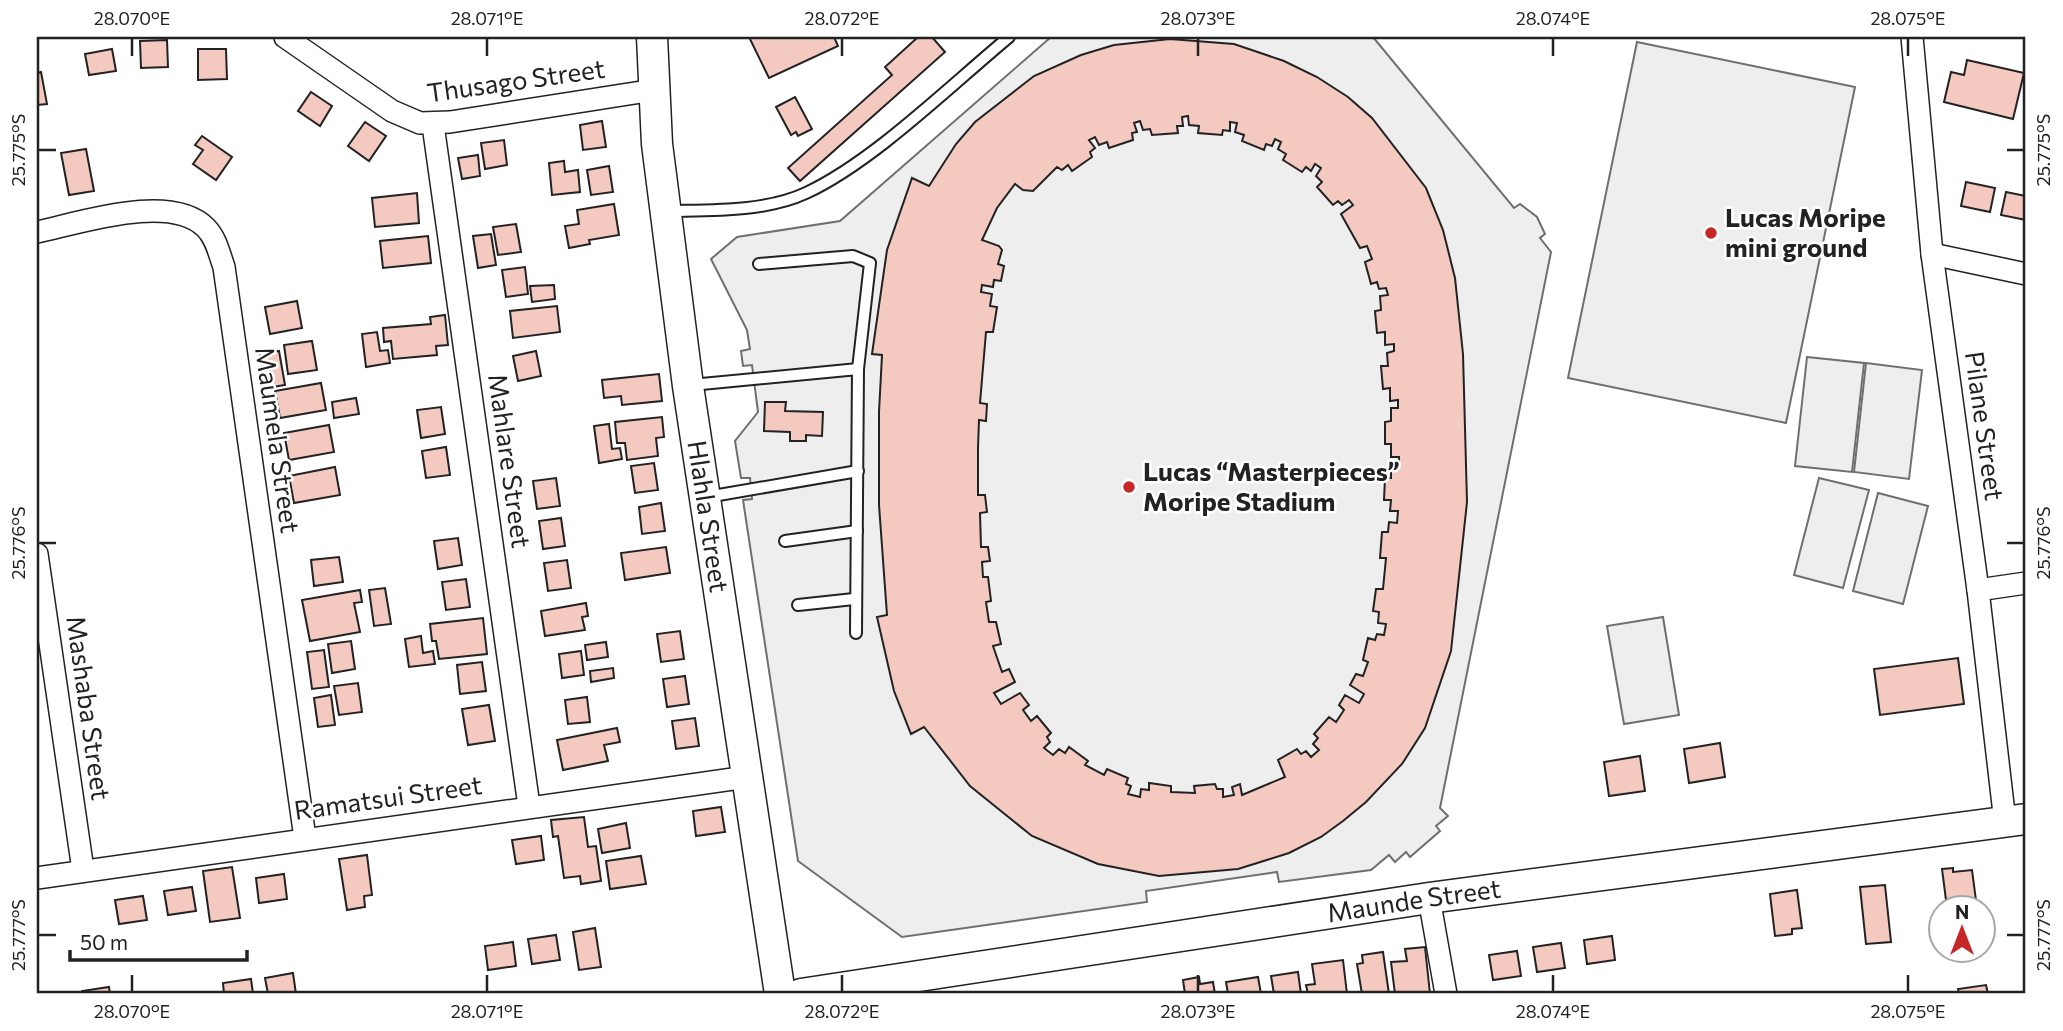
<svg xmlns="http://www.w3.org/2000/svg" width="2063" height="1031" font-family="Commissioner,sans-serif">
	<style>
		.green { fill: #eee; stroke: #6f6f6f; stroke-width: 2 }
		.building { fill: #f3c9c0; stroke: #222; stroke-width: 2; fill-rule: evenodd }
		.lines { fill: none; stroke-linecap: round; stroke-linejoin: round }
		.lane-casing { stroke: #222; stroke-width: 14 }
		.street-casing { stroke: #222; stroke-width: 24 }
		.secondary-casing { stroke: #222; stroke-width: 33 }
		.lane { stroke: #fff; stroke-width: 10 }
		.street { stroke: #fff; stroke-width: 21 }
		.secondary { stroke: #fff; stroke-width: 30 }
		.ticks { fill: none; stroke: #222; stroke-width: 2.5 }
		.poi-dot { fill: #c62828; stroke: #fff; stroke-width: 2.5 }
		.labels { text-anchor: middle; stroke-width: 5; stroke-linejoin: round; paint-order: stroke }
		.street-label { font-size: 26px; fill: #222; stroke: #fff }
		.poi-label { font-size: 26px; font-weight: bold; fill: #222; stroke: #fff; text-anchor: start }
		.neatline { fill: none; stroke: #222; stroke-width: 2.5 }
		.ticks-label { font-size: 18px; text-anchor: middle; fill: #222 }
	</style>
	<rect width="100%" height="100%" fill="#fff"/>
	<g class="green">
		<path d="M1051,37H1373L1514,208L1520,204L1537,217L1545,234L1540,238L1551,252L1440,808L1448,816L1436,826L1440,831L1410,857L1406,852L1395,862L1389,855L1371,870L1279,882L1277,872L1146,891L1147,902L902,937L798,861L743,500L752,499L750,478H741L735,441L758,412L752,365L743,366L741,351L750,349L747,330L711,259L737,237L840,221Z"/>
		<path d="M1637,42L1855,87L1786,423L1568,378Z"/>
		<path d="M1807,357L1864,363L1852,472L1795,466Z"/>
		<path d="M1866,363L1922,370L1909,479L1854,472Z"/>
		<path d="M1819,478L1869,490L1843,588L1794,575Z"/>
		<path d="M1878,493L1928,506L1903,604L1853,591Z"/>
		<path d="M1663,617L1679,715L1624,724L1607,626Z"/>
	</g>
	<g class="building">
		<path d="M749,37H834L838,46L769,78Z"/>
		<path d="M918,37H932L945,52L800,181L788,168L892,75L885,67Z"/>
		<path d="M1170,39L1234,44L1284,61L1317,77L1348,97L1372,118L1426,188L1443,230L1455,278L1463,354L1467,502L1451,651L1425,728L1402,764L1366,802L1343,821L1321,837L1289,853L1238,869L1159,876L1098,864L1032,836L970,786L924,727L911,734L894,691L877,617L887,615L879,505V412L882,355L872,354L887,250L912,178L929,186L956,144L975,122L1034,76L1081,55L1114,45ZM1188,116L1189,125L1199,126L1198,133L1222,135L1223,130L1230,131V122L1237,123L1235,132L1244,135L1242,141L1264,150L1266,144L1272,146L1275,139L1281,142L1278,149L1286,154L1283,160L1302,172L1306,167L1311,171L1315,164L1321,168L1316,176L1322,182L1317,187L1333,205L1338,201L1342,205L1349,200L1353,205L1341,214L1360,248L1367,246L1372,259L1365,262L1371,284L1377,282L1379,289L1386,288L1388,295L1380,296L1381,310L1375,311L1377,333L1385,332V345L1394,344V351L1387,353L1388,366H1381L1383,389L1390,388V401L1398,400V408H1391V421L1385,422V444H1391V457H1399V464L1391,465V478H1385L1384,500H1391L1390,511H1398L1397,523L1389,522L1388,532H1382L1380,558H1386L1383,589H1376L1373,611L1379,612L1378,623L1386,624L1384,635L1377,634L1375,640L1368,638L1363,660L1368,662L1363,676L1356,674L1350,685L1364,694L1359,703L1345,695L1339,705L1344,710L1336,722L1329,717L1314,734L1318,738L1313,744L1319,750L1311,757L1306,751L1301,754L1297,749L1278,760L1285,777L1242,795L1240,784L1232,787L1234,795L1223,797V789H1217L1215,784L1194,786L1195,793L1171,792V786L1149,783V790L1141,789L1140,797L1128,794L1131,786L1126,784L1128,778L1107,769L1104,775L1085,765L1088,761L1069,747L1065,753L1059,749L1053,755L1044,748L1050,742L1047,737L1051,733L1037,716L1031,721L1023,710L1029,705L1020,693L1001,704L994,693L1015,682L1009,669L1002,672L993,646L1001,644L996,622H989L986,602L991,601L988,577H983L982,562L990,561L988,547H981L980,513L987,512L985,495H978V448L979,420L986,421L987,404L980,403L986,332H993L997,307L990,306L992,294L981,292L982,285L993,287L994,280L1001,281L1004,266L998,264L1002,250L999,246L982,240L997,208L1015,184L1023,190L1033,191L1057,167L1062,170L1068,165L1072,171L1092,157L1090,152L1095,148L1089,140L1095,137L1099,145L1107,142L1109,148L1133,140L1132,133L1137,132L1134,123L1140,121L1143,130L1150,129L1152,135L1178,133L1177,126H1183L1182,117Z"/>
		<path d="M167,40L168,67L141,68L140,41Z"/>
		<path d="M112,49L116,71L89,75L85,54Z"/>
		<path d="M198,49H226L227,79L198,80Z"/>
		<path d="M1967,60L2024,73L2013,119L1944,102L1951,72L1964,75Z"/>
		<path d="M41,72L47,104L37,105V73Z"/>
		<path d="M311,92L332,106L320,126L298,111Z"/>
		<path d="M795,97L812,129L798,136L796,132L791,135L776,107Z"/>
		<path d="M602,121L606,147L583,150L580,125Z"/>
		<path d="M365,122L386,136L369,161L348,146Z"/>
		<path d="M202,136L232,157L216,180L193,164L203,150L195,145Z"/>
		<path d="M504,140L507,165L485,169L481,143Z"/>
		<path d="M86,149L94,191L69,195L61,153Z"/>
		<path d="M478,155L480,176L462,179L458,158Z"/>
		<path d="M564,161L565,172L578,170L580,192L552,195L549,163Z"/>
		<path d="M609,166L613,192L591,195L587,170Z"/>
		<path d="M1966,182L1995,188L1990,212L1961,206Z"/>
		<path d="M2006,192L2026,196V220L2001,215Z"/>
		<path d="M417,193L419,223L375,227L372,198Z"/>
		<path d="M614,204L619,235L589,240L590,244L569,248L565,226L579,224L577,210Z"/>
		<path d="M516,224L521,252L498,255L493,227Z"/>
		<path d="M491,234L496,265L478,268L473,236Z"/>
		<path d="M428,236L431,263L383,268L380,241Z"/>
		<path d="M525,267L528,294L506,297L502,270Z"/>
		<path d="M554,285L555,299L532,302L530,286Z"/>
		<path d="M297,301L302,328L270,334L265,307Z"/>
		<path d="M557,306L560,332L513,338L510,311Z"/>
		<path d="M445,315L448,345L436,346L437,355L393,359L391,341L384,342L383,328L431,324L430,317Z"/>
		<path d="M377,332L380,351L388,350L390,363L366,367L362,334Z"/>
		<path d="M312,341L317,370L288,374L284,345Z"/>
		<path d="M279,351L285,385L266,388L260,354Z"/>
		<path d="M536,351L541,376L518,381L513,356Z"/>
		<path d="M659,374L662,401L622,405L621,396L604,398L602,380Z"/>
		<path d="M321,383L326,410L280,418L275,391Z"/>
		<path d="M356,398L359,414L334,418L332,402Z"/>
		<path d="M765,402H786L785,411L823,412L822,436L806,435V441H790V432L764,431Z"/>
		<path d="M441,407L445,434L421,438L417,410Z"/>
		<path d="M662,417L664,437L656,438L658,456L627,460L625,443H617L615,422Z"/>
		<path d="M609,424L612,449L620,448L622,459L599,463L594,426Z"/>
		<path d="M329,425L334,452L289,460L284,433Z"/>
		<path d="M446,447L450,475L426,478L422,451Z"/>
		<path d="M654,463L658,490L635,493L631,466Z"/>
		<path d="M335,467L340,495L294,503L289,476Z"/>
		<path d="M556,478L560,506L537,509L533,481Z"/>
		<path d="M661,503L665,531L642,534L639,507Z"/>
		<path d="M561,518L565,546L543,549L539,521Z"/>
		<path d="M458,538L462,565L438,569L434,541Z"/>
		<path d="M666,547L670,573L625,580L621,553Z"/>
		<path d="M339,557L343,582L314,586L311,560Z"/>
		<path d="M567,560L571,588L548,591L544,563Z"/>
		<path d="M466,579L470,607L446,610L442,582Z"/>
		<path d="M385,588L391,624L374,626L369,590Z"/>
		<path d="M360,590L362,602L354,603L360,632L310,641L302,600Z"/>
		<path d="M586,603L588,616L582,617L585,630L545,636L541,611Z"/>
		<path d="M483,618L487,654L439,659L436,641H432L430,624Z"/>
		<path d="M680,631L684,659L661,662L657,634Z"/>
		<path d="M421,636L423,653L433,651L435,664L409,667L405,639Z"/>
		<path d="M351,641L355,669L332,673L328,644Z"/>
		<path d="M606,642L608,657L587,660L585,645Z"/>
		<path d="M324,650L329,687L312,689L307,652Z"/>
		<path d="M581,651L584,675L562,678L559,654Z"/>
		<path d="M1958,658L1964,704L1880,715L1874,669Z"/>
		<path d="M482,662L486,691L460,694L457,665Z"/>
		<path d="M613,668L614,678L591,682L590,671Z"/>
		<path d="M685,676L689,704L667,707L663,679Z"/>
		<path d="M358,683L362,712L339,715L334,686Z"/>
		<path d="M331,695L335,725L318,727L314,698Z"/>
		<path d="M587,697L590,722L568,724L565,700Z"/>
		<path d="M489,705L495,741L468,745L462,709Z"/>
		<path d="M695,718L699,746L676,749L672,721Z"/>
		<path d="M617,728L620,742L604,745L608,761L563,770L557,740Z"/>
		<path d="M1720,743L1725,777L1689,783L1684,749Z"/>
		<path d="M1640,756L1645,791L1609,796L1604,762Z"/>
		<path d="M721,807L725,832L696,836L693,811Z"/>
		<path d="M584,817L588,847L596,846L601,881L581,884L580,876L564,878L558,836L553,837L551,820Z"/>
		<path d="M626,823L630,848L602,853L598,829Z"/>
		<path d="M541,836L544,860L516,864L512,840Z"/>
		<path d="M367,855L372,895L364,896L365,907L347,910L339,859Z"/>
		<path d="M641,856L646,884L610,889L606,861Z"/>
		<path d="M232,867L240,918L210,922L203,871Z"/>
		<path d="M1953,868V872L1972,870L1977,908H1947L1942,869Z"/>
		<path d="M284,874L287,899L259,903L256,878Z"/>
		<path d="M1885,885L1891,942L1866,944L1860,887Z"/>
		<path d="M192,887L196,911L168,915L164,891Z"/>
		<path d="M1797,890L1802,928L1792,929V934L1775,936L1770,894Z"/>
		<path d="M143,896L147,920L119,924L115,900Z"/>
		<path d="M595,928L601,967L579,970L573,932Z"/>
		<path d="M556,935L560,960L532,964L528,939Z"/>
		<path d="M1612,936L1615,960L1587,964L1584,940Z"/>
		<path d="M513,942L516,966L488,970L485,946Z"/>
		<path d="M1561,943L1565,968L1537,972L1533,947Z"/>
		<path d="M1425,947L1430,994H1395L1391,962L1407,961L1405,949Z"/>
		<path d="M1517,951L1521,976L1493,980L1489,955Z"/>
		<path d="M1383,952L1389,994H1362L1357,964L1363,963L1362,955Z"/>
		<path d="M1343,960L1347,994H1308L1306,985L1315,984L1312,964Z"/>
		<path d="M1298,972L1301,994H1274L1271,976Z"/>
		<path d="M293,973L296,994H268L265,978Z"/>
		<path d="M1199,977L1200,984L1213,982L1215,994H1185L1183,980Z"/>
		<path d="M1258,977L1261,994H1228L1226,982Z"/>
		<path d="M251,979L253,994H224L223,983Z"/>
		<path d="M1986,985L1988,994H1959L1958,989Z"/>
		<path d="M109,987L110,994H82V991Z"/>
	</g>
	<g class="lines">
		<g class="lane-casing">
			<g id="lane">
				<path d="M668,211C712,210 765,212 806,193C873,162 951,85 1009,37"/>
				<path d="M759,264L853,256L870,263L858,369L856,633"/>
				<path d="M691,385L858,369"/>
				<path d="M707,497L858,471"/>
				<path d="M785,541L857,531"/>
				<path d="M798,605L854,599"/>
			</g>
		</g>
		<g class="street-casing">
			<g id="street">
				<path d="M285,37L392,111L420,123L450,122L654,90"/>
				<path d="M1912,37L1932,254L1978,590L2005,822"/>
				<path d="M433,125L529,806"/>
				<path d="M37,232C80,223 171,192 206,228C216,238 219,253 224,267L305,838"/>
				<path d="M1932,254L2026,274"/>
				<path d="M37,554L83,870"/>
				<path d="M1978,590L2026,583"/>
				<path d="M37,878L747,777"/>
				<path d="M1429,898L1446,994"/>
			</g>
		</g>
		<g class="secondary-casing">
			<g id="secondary">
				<path id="s1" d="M652,37L657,144L688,386L780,994"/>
				<path id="s2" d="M801,994L1429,898L2026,819"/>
			</g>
		</g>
		<use href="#lane" class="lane"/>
		<use href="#street" class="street"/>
		<use href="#secondary" class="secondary"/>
	</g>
	<path class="ticks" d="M132,38V56M487,38V56M842,38V56M1198,38V56M1553,38V56M1908,38V56M38,150H56M2007,150H2024M38,543H56M2007,543H2024M38,935H56M2007,935H2024M132,975V992M487,975V992M842,975V992M1198,975V992M1553,975V992M1908,975V992"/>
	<g class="poi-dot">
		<circle cx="1711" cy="233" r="7"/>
		<circle cx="1129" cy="487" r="7"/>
	</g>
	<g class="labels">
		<g class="street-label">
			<text transform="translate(516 81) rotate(-8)" y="9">Thusago Street</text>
			<text transform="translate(1984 426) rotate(82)" y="9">Pilane Street</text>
			<text transform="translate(277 440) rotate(82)" y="9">Maumela Street</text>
			<text transform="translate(509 461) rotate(82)" y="9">Mahlare Street</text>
			<text dy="9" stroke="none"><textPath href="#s1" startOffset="483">Hlahla Street</textPath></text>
			<text transform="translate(88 708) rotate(82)" y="9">Mashaba Street</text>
			<text transform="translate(388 798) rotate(-8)" y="9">Ramatsui Street</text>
			<text dy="9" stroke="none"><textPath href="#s2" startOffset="620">Maunde Street</textPath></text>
		</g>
		<g class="poi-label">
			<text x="1725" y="227">Lucas Moripe<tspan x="1725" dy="30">mini ground</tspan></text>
			<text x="1143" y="481">Lucas “Masterpieces”<tspan x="1143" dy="30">Moripe Stadium</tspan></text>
		</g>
	</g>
	<rect width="2063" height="1031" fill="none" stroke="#ffffff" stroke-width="77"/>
	<g transform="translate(1962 929)"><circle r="33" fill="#ffffff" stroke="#a7a7a7" stroke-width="2"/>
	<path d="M0-5L12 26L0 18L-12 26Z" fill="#c62828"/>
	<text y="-10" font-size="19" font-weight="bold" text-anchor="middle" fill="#222222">N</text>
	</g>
	<path d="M70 950v10h177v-10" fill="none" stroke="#222222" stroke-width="3.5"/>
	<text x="80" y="950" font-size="21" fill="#222222" stroke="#ffffff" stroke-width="5" paint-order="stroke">50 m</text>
	<rect x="38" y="38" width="1986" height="954" class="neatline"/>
	<g class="ticks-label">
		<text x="132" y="25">28.070°E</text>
		<text x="487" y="25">28.071°E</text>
		<text x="842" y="25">28.072°E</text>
		<text x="1198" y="25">28.073°E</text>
		<text x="1553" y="25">28.074°E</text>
		<text x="1908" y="25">28.075°E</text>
		<text transform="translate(19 150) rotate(-90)" y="6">25.775°S</text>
		<text transform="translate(2044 150) rotate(-90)" y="6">25.775°S</text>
		<text transform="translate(19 543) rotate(-90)" y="6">25.776°S</text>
		<text transform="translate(2044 543) rotate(-90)" y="6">25.776°S</text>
		<text transform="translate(19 935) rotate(-90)" y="6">25.777°S</text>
		<text transform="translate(2044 935) rotate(-90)" y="6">25.777°S</text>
		<text x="132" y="1018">28.070°E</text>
		<text x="487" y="1018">28.071°E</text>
		<text x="842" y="1018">28.072°E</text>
		<text x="1198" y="1018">28.073°E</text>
		<text x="1553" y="1018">28.074°E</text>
		<text x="1908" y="1018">28.075°E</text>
	</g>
</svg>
